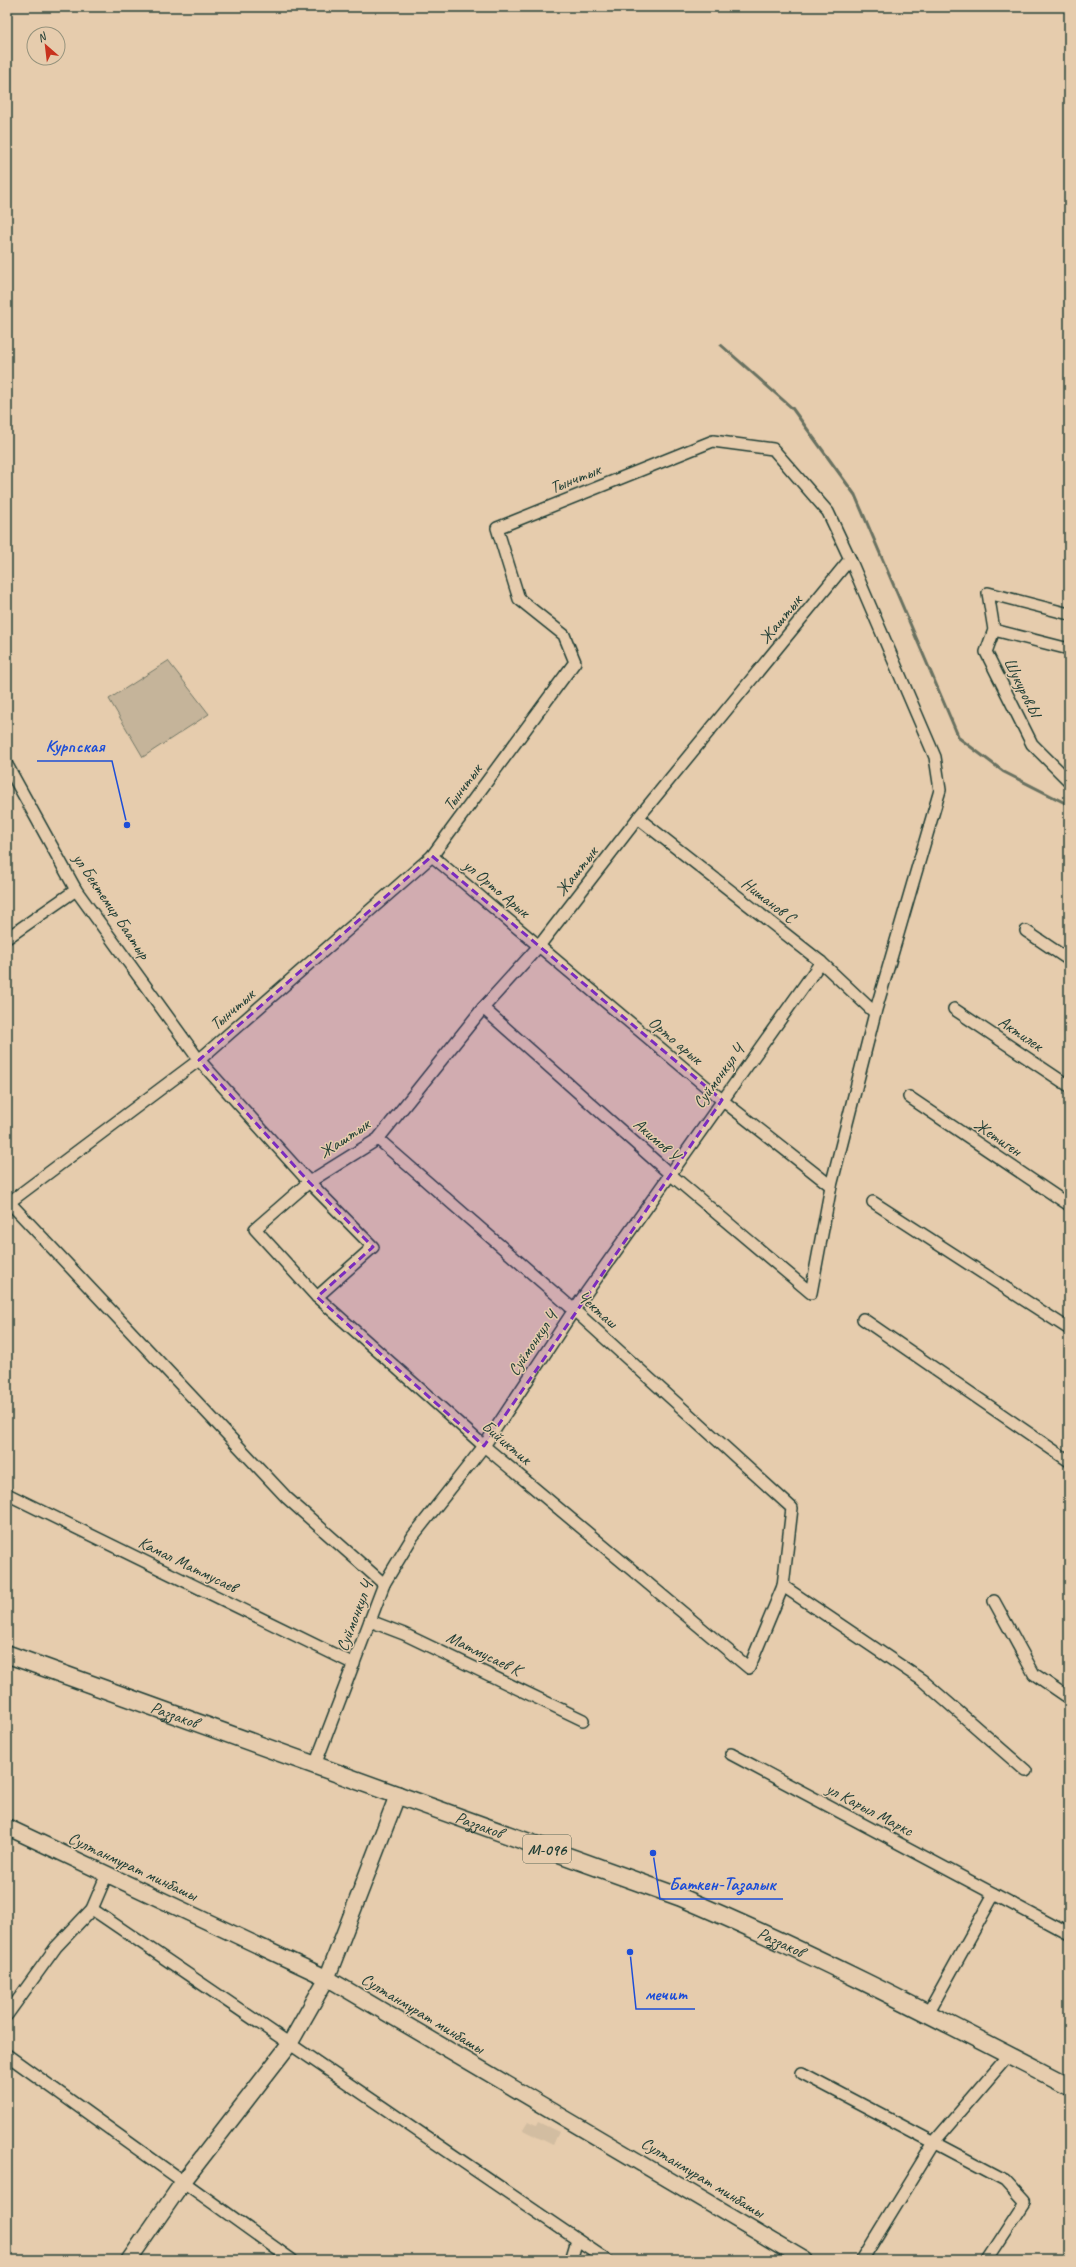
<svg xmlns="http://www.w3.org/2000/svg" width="1076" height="2267" font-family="Caveat,sans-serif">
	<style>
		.built { fill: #d2bda1 }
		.green { fill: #c5b49a; stroke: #727867 }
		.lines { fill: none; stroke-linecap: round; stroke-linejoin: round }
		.stream { stroke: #677160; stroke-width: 3 }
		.street-casing { stroke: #1f3d34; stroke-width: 14 }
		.secondary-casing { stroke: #1f3d34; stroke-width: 18 }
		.primary-casing { stroke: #1f3d34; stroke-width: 20 }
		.street { stroke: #e6ccad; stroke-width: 11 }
		.secondary { stroke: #e6ccad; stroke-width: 15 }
		.primary { stroke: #e6ccad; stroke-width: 17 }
		.marked { fill: #7b2cbf; fill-opacity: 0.2; stroke: #7b2cbf; stroke-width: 3; stroke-dasharray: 8 5; stroke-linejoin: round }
		.labels { text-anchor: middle; stroke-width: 3; stroke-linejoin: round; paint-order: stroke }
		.shield { fill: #e6ccad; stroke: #5b6858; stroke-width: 1 }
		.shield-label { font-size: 16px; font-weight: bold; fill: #1f3d34 }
		.street-label { font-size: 17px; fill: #1f3d34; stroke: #e6ccad }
		.leader { fill: none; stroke: #1d4ed8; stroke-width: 1.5 }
		.callout-dot { fill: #1d4ed8; stroke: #e6ccad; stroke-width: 1.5 }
		.callout-label { font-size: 18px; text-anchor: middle; font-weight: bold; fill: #1d4ed8; stroke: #e6ccad; stroke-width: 3; stroke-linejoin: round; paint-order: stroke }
	</style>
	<rect width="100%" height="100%" fill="#e6ccad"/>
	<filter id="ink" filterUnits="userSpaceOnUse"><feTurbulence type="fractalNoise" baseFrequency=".025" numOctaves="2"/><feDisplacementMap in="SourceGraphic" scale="8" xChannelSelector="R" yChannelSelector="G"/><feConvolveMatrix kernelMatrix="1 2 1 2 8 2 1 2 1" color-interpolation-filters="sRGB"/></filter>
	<g filter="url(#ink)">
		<path class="built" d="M528,2122L536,2126L538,2122L559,2132L553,2145L523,2130Z"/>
		<path class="green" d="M168,661L209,714L143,757L109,699Z"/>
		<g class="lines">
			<path class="stream" d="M721,345L792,408L855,495L959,738L1004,772L1069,805"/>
			<g class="street-casing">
				<g id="street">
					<path d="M1069,614L988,593L994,630L986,652L1032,744L1069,781"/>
					<path d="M994,630L1069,649"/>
					<path d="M7,765L76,890L199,1060L309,1182L373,1247L317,1297"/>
					<path d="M638,818L821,962L875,1013"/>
					<path d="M432,856L722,1100L831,1186"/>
					<path d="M1026,931L1069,960"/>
					<path d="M7,938L76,890"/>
					<path d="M954,1009L1069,1086"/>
					<path d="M909,1097L1069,1205"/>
					<path d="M378,1139L574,1310L792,1508L783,1586L749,1668L484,1446L317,1297L255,1229L309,1182L378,1139L483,1008L539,946L638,818L850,559"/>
					<path d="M9,1202L287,1498L384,1584"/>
					<path d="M873,1202L1069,1329"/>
					<path d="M7,1204L199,1060L432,856L575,662L564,635L519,599L497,528L713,441L773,449L828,512L850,559L935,757L940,790L875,1013L831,1186L811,1293L670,1174L483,1008"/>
					<path d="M863,1319L1069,1461"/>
					<path d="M7,1494L354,1664"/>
					<path d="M783,1586L922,1680L1026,1771"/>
					<path d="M994,1601L1034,1674L1069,1698"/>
					<path d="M370,1621L404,1634L583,1720"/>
					<path d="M731,1754L1069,1934"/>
					<path d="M315,1765L384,1584L413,1536L484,1446L574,1310L821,962"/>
					<path d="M92,1909L607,2260"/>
					<path d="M928,2013L994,1894"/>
					<path d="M7,2015L56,1947L92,1909L107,1874"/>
					<path d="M7,2055L292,2260"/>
					<path d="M802,2073L1005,2180L1025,2202L987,2260"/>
					<path d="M571,2260L577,2240"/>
					<path d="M862,2260L935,2141L1009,2055"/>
				</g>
			</g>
			<g class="secondary-casing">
				<g id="secondary">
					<path d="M7,1827L327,1978L805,2260"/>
					<path d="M129,2260L183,2182L289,2045L327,1978L398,1794"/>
				</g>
			</g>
			<g class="primary-casing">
				<g id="primary">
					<path id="s1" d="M7,1654L680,1897C813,1953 941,2020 1069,2086"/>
				</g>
			</g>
			<use href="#street" class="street"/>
			<use href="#secondary" class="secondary"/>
			<use href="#primary" class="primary"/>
		</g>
	</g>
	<path class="marked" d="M432,856L722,1100L484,1446L317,1297L373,1247L309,1182L199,1060Z"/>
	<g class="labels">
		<rect class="shield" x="523" y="1835" width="48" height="28" rx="3"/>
		<g class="shield-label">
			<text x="547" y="1855">М-096</text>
		</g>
		<g class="street-label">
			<text transform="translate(575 478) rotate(-22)" y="6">Тынчтык</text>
			<text transform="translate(780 619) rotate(-51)" y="6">Жаштык</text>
			<text transform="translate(1023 687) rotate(64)" y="6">Шукуров.Ы</text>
			<text transform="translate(462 787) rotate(-54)" y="6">Тынчтык</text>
			<text transform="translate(576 871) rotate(-52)" y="6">Жаштык</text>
			<text transform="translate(497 888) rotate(40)" y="6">ул Орто Арык</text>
			<text transform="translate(769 900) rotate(38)" y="6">Нишанов С</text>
			<text transform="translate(112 906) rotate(56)" y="6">ул Бектемир Баатыр</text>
			<text transform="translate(232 1009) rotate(-41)" y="6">Тынчтык</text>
			<text transform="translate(1021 1033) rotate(34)" y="6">Актилек</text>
			<text transform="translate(676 1040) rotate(40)" y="6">Орто арык</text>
			<text transform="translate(718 1076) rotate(-54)" y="6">Суймонкул Ч</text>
			<text transform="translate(998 1137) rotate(34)" y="6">Жетиген</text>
			<text transform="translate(344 1138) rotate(-34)" y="6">Жаштык</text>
			<text transform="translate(657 1139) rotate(41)" y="6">Акимов У</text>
			<text transform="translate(598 1309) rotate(42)" y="6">Чекташ</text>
			<text transform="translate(532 1343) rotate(-56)" y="6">Суймонкул Ч</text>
			<text transform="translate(507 1442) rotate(40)" y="6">Бийиктик</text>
			<text transform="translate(188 1564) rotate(26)" y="6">Камал Матмусаев</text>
			<text transform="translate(354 1616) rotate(-69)" y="6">Суймонкул Ч</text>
			<text transform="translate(484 1653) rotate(26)" y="6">Матмусаев К</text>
			<text dy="6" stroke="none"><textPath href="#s1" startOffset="178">Раззаков</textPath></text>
			<text transform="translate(870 1809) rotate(28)" y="6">ул Карыл Маркс</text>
			<text dy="6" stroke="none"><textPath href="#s1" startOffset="502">Раззаков</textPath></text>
			<text transform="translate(133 1866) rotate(25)" y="6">Султанмурат минбашы</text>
			<text dy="6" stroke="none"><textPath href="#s1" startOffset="826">Раззаков</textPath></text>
			<text transform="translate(423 2013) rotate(31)" y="6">Султанмурат минбашы</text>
			<text transform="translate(703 2177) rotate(31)" y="6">Султанмурат минбашы</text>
		</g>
	</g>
	<path class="leader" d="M127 825L112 761H37M653 1853L660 1899H783M630 1952L636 2009H695"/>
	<g class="callout-dot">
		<circle cx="127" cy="825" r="4"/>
		<circle cx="653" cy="1853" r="4"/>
		<circle cx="630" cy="1952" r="4"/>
	</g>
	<g class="callout-label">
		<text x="75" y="752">Курпская</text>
		<text x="722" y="1890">Баткен-Тазалык</text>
		<text x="666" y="2000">мечит</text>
	</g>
	<rect width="1076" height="2267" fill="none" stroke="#e6ccad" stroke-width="24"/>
	<rect x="12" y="12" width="1052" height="2243" fill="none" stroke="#1f3d34" stroke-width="1.5" filter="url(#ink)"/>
	<g transform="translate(46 46) rotate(332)"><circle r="19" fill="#e6ccad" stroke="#96937d"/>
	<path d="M0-3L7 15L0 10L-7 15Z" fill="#c8321e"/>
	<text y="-6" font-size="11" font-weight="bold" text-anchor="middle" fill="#1f3d34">N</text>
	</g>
</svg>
